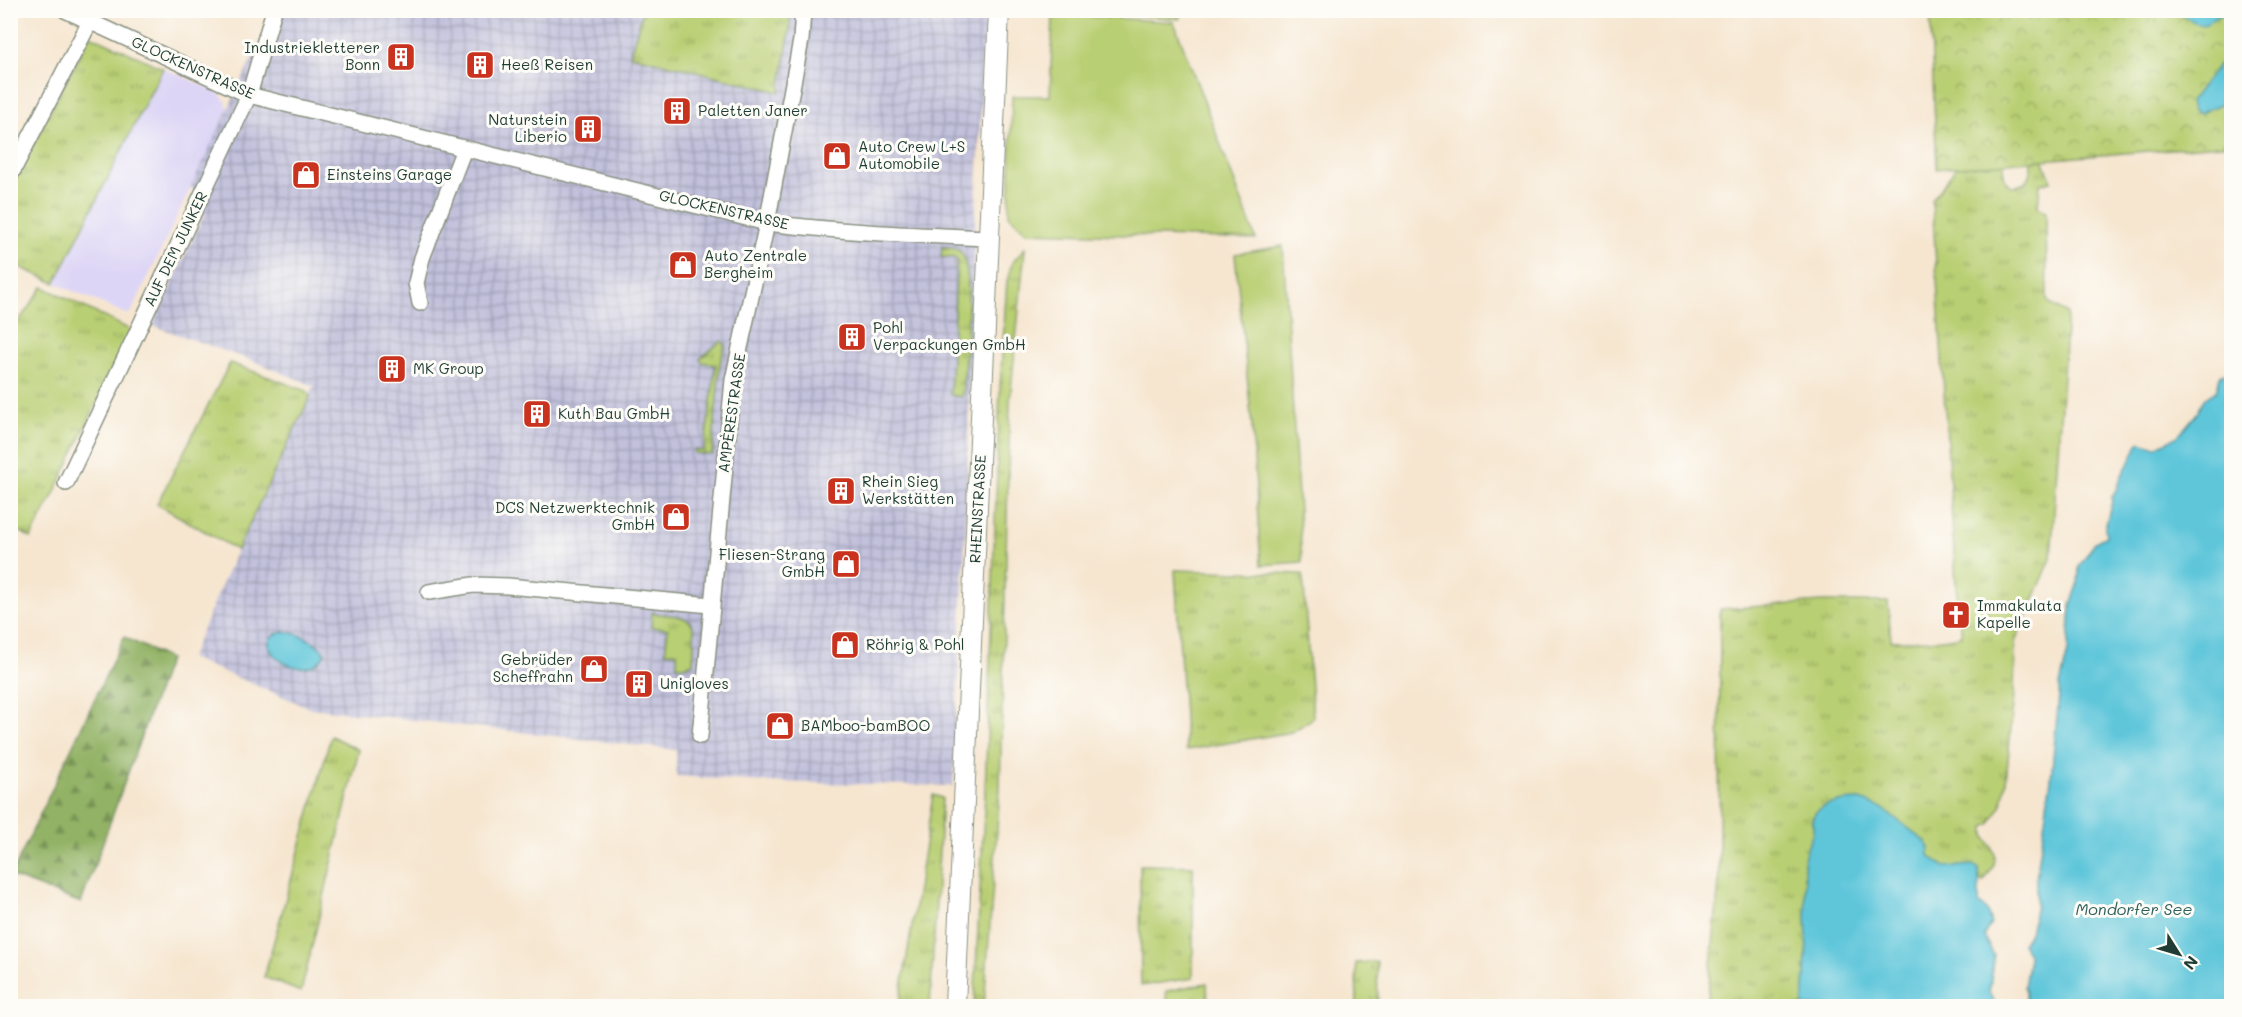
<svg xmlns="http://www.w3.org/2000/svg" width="2242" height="1017" font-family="Mali,sans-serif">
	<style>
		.built { fill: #ddd5f6 }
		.industrial { fill: url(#industrial-grid) }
		.grass { fill: url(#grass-tufts); stroke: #6c8654; stroke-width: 1.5 }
		.forest { fill: url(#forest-firs); stroke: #58784c; stroke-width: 1.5 }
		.park { fill: url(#park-crowns); stroke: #6c8654; stroke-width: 1.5 }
		.garden { fill: #b9cf73; stroke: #6c8654; stroke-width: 1.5 }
		.water { fill: #5ec6da; stroke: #3e8287; stroke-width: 1.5 }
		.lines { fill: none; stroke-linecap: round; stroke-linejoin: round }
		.minor-casing { stroke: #8a9282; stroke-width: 18 }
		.major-casing { stroke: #8a9282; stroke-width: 22 }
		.minor { stroke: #fff; stroke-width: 15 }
		.major { stroke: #fff; stroke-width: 20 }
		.labels { text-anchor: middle; stroke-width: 6; stroke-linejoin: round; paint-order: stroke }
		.poi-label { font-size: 15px; fill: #1f3d34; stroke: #fdfcf7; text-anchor: start }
		.street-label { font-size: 15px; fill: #1f3d34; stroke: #fdfcf7 }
		.water-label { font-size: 16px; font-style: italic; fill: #2f5f5e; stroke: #fdfcf7 }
	</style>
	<defs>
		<pattern id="industrial-grid" width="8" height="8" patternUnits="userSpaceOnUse" patternTransform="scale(1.5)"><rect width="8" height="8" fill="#c2c1dc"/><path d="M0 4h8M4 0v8" fill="none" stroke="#9d9eb3"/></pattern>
		<pattern id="grass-tufts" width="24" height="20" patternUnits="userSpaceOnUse" patternTransform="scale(1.5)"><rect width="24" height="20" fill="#b9cf73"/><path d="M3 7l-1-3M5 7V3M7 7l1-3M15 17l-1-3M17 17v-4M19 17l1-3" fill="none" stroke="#96a95f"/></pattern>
		<pattern id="forest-firs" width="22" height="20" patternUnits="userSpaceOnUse" patternTransform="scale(1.5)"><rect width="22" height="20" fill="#92b265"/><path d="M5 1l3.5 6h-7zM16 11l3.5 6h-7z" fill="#779254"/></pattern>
		<pattern id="park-crowns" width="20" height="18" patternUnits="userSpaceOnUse" patternTransform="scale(1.5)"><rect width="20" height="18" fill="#b9cf73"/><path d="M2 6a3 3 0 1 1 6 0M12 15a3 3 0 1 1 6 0" fill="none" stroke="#96a95f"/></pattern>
	</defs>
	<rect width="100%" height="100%" fill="#fdfcf7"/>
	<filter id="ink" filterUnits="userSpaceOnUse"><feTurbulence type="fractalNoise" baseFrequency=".0167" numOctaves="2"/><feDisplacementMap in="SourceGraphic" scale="12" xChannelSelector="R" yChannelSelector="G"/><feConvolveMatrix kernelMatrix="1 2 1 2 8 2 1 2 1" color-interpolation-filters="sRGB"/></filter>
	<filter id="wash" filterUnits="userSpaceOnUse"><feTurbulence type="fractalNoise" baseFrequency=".008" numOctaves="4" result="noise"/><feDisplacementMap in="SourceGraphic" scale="24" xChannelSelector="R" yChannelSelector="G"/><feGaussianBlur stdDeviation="1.35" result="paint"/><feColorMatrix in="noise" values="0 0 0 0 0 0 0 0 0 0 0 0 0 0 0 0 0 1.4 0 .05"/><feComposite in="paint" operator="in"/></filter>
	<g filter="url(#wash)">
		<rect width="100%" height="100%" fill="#f6e6d0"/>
		<path class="built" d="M163,68L216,91L226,101L228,109L131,313L126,314L55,283Z"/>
		<path class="industrial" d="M275,11H986L974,243L966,520L953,786L768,782L676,776V750L310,708L190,658L237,550L314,386L253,361L154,326L153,324L205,213L191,186Z"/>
		<g class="grass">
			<path d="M643,11H790V28L780,92L630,55Z"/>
			<path d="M1086,11H1178L1180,19Z"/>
			<path d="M90,35L163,68L55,283L11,263V187Z"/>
			<path d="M1974,144L2002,149C2004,167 1999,197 2026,182L2031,170V150H2040L2051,181L2040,184L2038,207L2046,212L2047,299L2049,303L2067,314L2051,559L2015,642L2014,694L2006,782L2002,804L1990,824L1985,827C1984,841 1988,838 1993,850C1999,861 1990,873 1983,882L1980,880L1979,869L1945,868L1928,854L1840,801L1816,812L1813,819L1814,830L1804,860L1807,940L1803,1006H1707L1719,883L1720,609L1822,602H1888L1891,641L1935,640L1962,636L1956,584L1932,200Z"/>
			<path d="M942,247C949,248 958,247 962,254C975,274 964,369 962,397L950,395L957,258L941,257Z"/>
			<path d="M1025,248L1010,400L1000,788L984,1006H974L985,793L1000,389L1007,281L1012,263Z"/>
			<path d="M43,287L131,330L56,490L31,538L11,526V332Z"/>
			<path d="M721,341L725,344L720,364L712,455L694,453V450L704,451L716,365L702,362L700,359Z"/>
			<path d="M230,363L307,391L310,397L237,550L157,504Z"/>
			<path d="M1175,570L1303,574L1313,718L1292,732L1186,750Z"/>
			<path d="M652,613C698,618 696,617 693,663L685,666H677V653L665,652L668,629L651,627Z"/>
			<path d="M331,736L359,750L301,992L264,977Z"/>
			<path d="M933,795L942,798L930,1006H899Z"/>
			<path d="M1140,865L1193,866V978L1141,986Z"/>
			<path d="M1377,962L1378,1006H1357L1356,963Z"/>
			<path d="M1207,983L1208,1006H1167L1166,991Z"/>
		</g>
		<path class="forest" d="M124,637L169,659L81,903L11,876Z"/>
		<path class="park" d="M1930,11H2231V144L1937,169Z"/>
		<g class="garden">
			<path d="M1053,14L1174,22L1256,239L1027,232L1009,215L1012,96H1050Z"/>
			<path d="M1283,246L1302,562L1261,565L1252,426L1235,254Z"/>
		</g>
		<g class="water">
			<path d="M2175,11H2225C2200,31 2200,25 2175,11Z"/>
			<path d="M2231,57V99L2199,114L2192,111L2190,102L2222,60Z"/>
			<path d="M2231,368V1006H2026V991L2024,987L2029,957L2022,943L2030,933L2036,905V879L2051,779L2060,685L2068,651L2071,605L2078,585L2079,567L2095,542L2106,536L2105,527L2112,502L2111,497C2117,492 2117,487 2120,480C2125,467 2134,457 2138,444L2141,442L2156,447L2178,436L2198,412L2204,399L2216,391L2221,374L2229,372Z"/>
			<path d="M283,632C297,632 317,641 325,653C306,692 240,641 283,632Z"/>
			<path d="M1860,800L1882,808L1926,842L1929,848V855L1945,867L1973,865L1979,869V903L1987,911L1991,924L1984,935L1987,943L1994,955C1991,968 1992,980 1989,992L1993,1000L1991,1006H1803L1807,940L1804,860C1805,850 1810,842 1813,832C1814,828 1812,823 1813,818C1816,803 1848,800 1860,800Z"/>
		</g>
	</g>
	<g filter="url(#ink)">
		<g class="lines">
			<g class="minor-casing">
				<g id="minor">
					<path d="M65,10L249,95L767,223C841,232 916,235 990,238"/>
					<path d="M10,176L96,10"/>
					<path d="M420,303L416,283L422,258L464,149"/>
					<path d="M66,483L249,95L274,10"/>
					<path d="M429,592L473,585L508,586L711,605"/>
					<path d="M700,736L733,380L767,223L801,40L803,10"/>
				</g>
			</g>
			<g class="major-casing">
				<path id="major" d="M955,1006L999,10"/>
			</g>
			<use href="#minor" class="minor"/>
			<use href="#major" class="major"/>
		</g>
	</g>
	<defs>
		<g id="building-square" transform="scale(1.5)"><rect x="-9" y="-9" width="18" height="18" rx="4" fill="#c8321e" stroke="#fdfcf7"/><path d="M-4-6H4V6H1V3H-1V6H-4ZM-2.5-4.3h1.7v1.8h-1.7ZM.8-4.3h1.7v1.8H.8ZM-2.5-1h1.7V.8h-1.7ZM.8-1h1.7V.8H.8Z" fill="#fff"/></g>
		<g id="shop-square" transform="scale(1.5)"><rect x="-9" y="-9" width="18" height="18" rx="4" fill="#c8321e" stroke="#fdfcf7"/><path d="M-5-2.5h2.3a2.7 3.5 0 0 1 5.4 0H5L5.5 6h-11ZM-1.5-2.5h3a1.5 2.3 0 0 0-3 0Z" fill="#fff"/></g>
		<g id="church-square" transform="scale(1.5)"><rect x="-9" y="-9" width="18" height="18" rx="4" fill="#c8321e" stroke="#fdfcf7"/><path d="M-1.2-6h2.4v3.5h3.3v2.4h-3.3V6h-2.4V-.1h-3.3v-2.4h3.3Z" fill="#fff"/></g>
	</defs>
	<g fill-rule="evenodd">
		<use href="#building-square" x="401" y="57"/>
		<use href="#building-square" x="480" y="65"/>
		<use href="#building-square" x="677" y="111"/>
		<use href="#building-square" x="588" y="129"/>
		<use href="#shop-square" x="837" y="156"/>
		<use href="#shop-square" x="306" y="175"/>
		<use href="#shop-square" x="683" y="265"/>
		<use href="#building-square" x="852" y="337"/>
		<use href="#building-square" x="392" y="369"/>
		<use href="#building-square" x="537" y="414"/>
		<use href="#building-square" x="841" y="491"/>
		<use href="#shop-square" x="676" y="517"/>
		<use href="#shop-square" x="846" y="564"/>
		<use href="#church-square" x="1956" y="615"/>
		<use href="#shop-square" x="845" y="645"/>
		<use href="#shop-square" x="594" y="669"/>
		<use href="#building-square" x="639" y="684"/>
		<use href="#shop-square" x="780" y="726"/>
	</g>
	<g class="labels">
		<g class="poi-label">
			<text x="380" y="53" text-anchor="end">Industriekletterer<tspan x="380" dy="17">Bonn</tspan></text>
			<text x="501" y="70">Heeß Reisen</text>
			<text x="698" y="116">Paletten Janer</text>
			<text x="567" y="125" text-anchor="end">Naturstein<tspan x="567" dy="17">Liberio</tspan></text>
			<text x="858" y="152">Auto Crew L+S<tspan x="858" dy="17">Automobile</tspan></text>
			<text x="327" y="180">Einsteins Garage</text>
			<text x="704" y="261">Auto Zentrale<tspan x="704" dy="17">Bergheim</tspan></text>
			<text x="873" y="333">Pohl<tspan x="873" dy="17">Verpackungen GmbH</tspan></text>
			<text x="413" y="374">MK Group</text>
			<text x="558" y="419">Kuth Bau GmbH</text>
			<text x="862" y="487">Rhein Sieg<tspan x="862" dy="17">Werkstätten</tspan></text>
			<text x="655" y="513" text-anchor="end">DCS Netzwerktechnik<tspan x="655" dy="17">GmbH</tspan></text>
			<text x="825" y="560" text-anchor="end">Fliesen-Strang<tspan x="825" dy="17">GmbH</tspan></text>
			<text x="1977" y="611">Immakulata<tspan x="1977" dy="17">Kapelle</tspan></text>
			<text x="866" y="650">Röhrig &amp; Pohl</text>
			<text x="573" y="665" text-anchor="end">Gebrüder<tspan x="573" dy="17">Scheffrahn</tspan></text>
			<text x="660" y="689">Unigloves</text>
			<text x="801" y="731">BAMboo-bamBOO</text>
		</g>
		<g class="street-label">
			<text transform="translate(193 68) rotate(24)" y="5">GLOCKENSTRASSE</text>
			<text transform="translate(724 210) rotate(13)" y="5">GLOCKENSTRASSE</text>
			<text transform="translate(176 249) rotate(-64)" y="5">AUF DEM JUNKER</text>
			<text transform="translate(732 413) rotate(-82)" y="5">AMPÈRESTRASSE</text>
			<text transform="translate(978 509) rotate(-87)" y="5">RHEINSTRASSE</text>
		</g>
		<g class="water-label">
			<text x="2134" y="915">Mondorfer See</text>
		</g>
	</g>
	<rect width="2242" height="1017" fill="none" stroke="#fdfcf7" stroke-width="36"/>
	<g transform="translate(2179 954) rotate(127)" stroke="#fdfcf7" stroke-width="4.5" paint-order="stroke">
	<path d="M0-4.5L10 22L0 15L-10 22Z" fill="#1f3d34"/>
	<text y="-9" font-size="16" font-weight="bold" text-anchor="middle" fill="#1f3d34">N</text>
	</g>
</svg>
